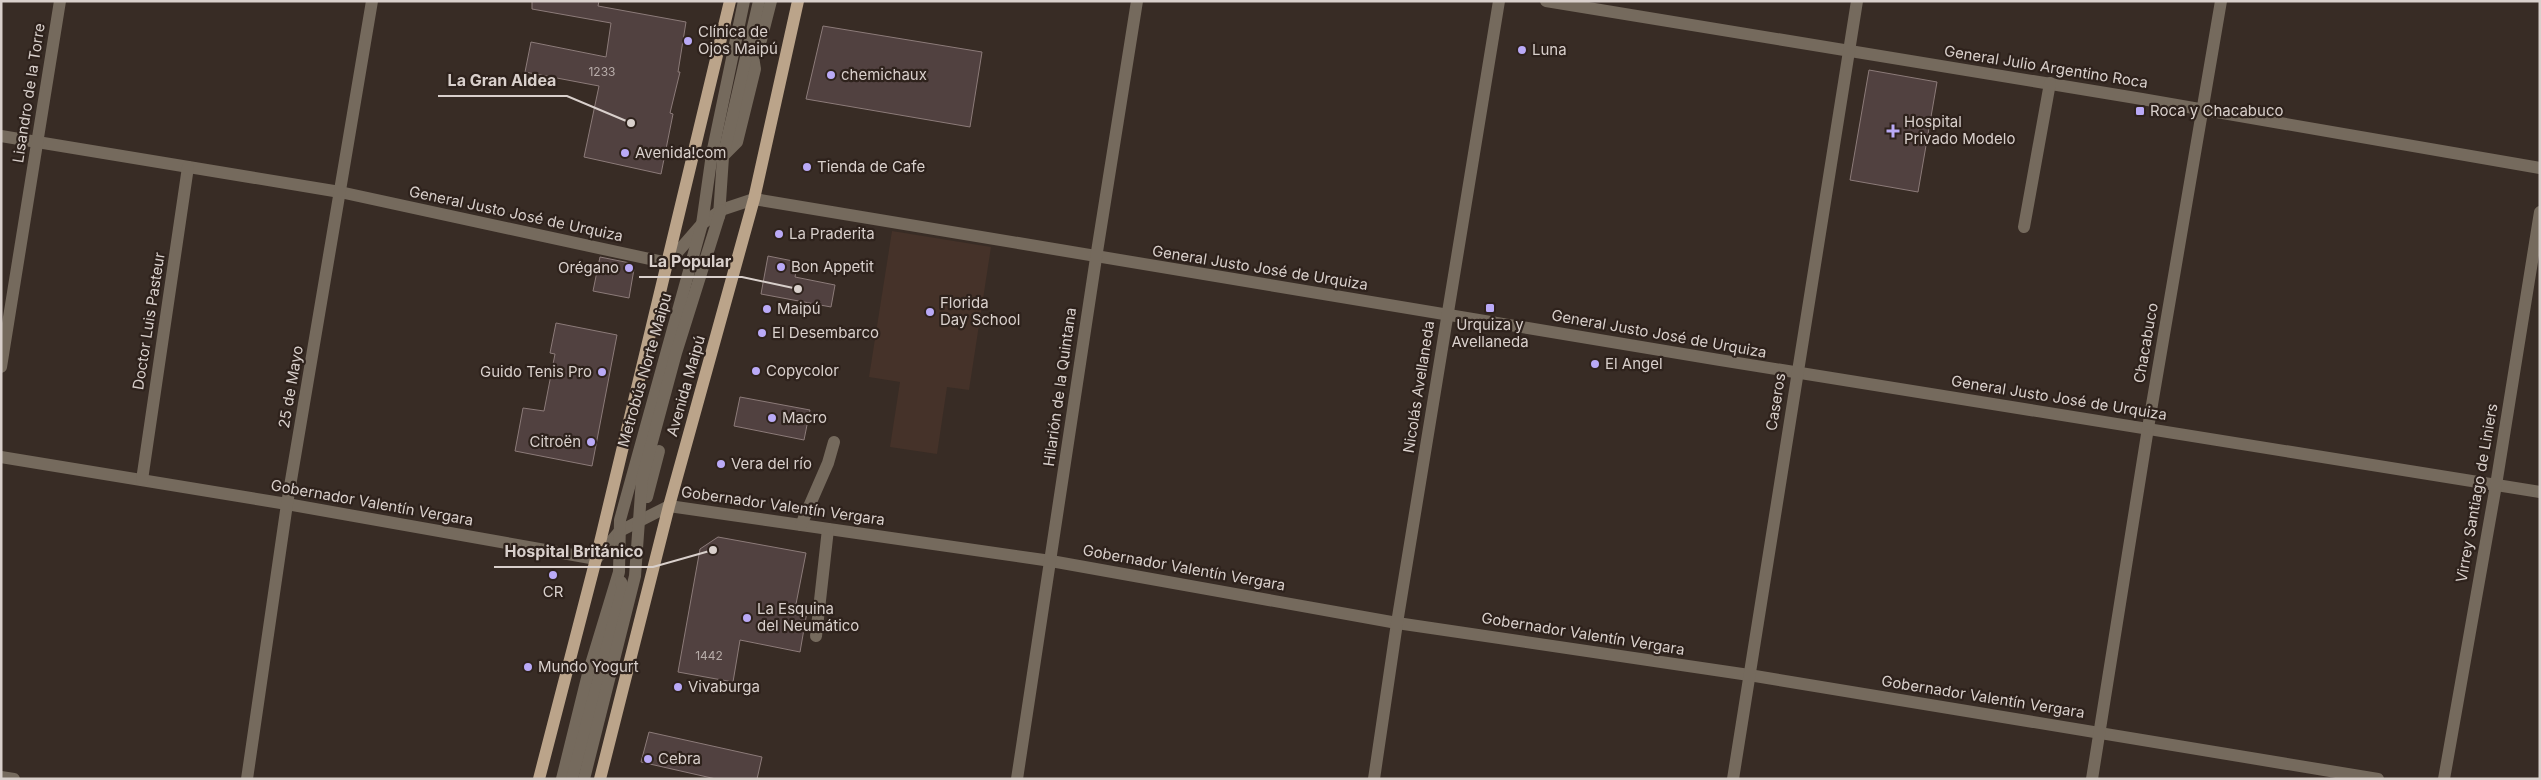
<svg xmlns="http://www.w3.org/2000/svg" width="2541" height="780" font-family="Inter,sans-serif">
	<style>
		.built { fill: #453229 }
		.building { fill: #514140; stroke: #8c7b79 }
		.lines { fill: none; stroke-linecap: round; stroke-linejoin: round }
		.minor { stroke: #756a5d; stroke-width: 12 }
		.major { stroke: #bba48a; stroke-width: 12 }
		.poi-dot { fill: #baaaf7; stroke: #2e221c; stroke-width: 2 }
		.labels { text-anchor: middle; stroke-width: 4.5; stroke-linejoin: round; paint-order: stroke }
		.number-label { font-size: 12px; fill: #b7aca9 }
		.poi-label { font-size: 15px; fill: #d9d0cc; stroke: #2e221c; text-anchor: start }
		.street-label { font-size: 15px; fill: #d9d0cc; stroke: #2e221c }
		.leader { fill: none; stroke: #d9d0cc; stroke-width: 2 }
		.callout-dot { fill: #d9d0cc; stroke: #2e221c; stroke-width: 2 }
		.callout-label { font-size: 16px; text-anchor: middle; font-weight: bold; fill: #d9d0cc; stroke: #2e221c; stroke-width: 4.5; stroke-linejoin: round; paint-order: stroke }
	</style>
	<rect width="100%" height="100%" fill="#382c25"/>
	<path class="built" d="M892,231L991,247L969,390L947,387L937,454L890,447L900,382L869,377Z"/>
	<g class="building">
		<path d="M532,1H599L598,6L686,22L678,72H680L670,113L673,114L661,174L584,157L599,86L525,72L531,42L606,57L611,23L532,9Z"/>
		<path d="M823,26L982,52L970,127L806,99Z"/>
		<path d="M1869,70L1937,82L1918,192L1850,180Z"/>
		<path d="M768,256L798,262L795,277L835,285L831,307L761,294Z"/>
		<path d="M600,257L630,263L634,269L629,298L593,291Z"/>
		<path d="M556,323L617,335L592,466L515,451L523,408L544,411L555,354L550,353Z"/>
		<path d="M740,397L810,410L804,440L734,426Z"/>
		<path d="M718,537L806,553L796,604L808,606L800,652L740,640L733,682L678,672L700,549Z"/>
		<path d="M649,732L762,757L757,779H716L641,762Z"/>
	</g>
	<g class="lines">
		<g class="minor">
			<path d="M1546,1L2142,99L2540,168"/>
			<path d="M751,56L761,40L771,1"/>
			<path d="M1,136L340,192L668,263L702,224L721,210L754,199C1349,301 1944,397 2540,492"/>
			<path d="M723,156L737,142L755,69L751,44"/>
			<path d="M719,216L723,157L759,1"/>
			<path d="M2024,227L2050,83"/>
			<path d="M1,367L60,1"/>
			<path d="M1,457L287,504L596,559L620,531L669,506L1051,561L1397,623L1749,675L2378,779"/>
			<path d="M142,480L188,167"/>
			<path d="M647,497L659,451"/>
			<path d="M801,525L828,463L834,442"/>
			<path d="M816,636L828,529"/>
			<path d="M1,777L14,779"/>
			<path d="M247,779L287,504L372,1"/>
			<path d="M562,779L588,674L619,572L620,520L702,224L712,154L744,1"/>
			<path d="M572,779L623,587L621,582"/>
			<path d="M584,779L635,576L642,479L676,353L721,210"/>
			<path d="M1017,779L1096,258L1137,1"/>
			<path d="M1374,779L1397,623L1499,1"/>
			<path d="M1733,779L1857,1"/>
			<path d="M2092,779L2148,428L2221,1"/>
			<path d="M2444,779L2496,485L2540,212"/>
		</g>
		<g class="major">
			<path d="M539,779L596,559L730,1"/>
			<path d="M600,779L669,506L754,199L798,1"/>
		</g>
	</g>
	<g class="poi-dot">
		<circle cx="688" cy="41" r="5"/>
		<circle cx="1522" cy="50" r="5"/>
		<circle cx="831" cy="75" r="5"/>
		<rect x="2135" y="106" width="10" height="10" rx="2.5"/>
		<path d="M1890.5 123.5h5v5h5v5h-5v5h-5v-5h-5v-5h5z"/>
		<circle cx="625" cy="153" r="5"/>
		<circle cx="807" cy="167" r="5"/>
		<circle cx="779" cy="234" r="5"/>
		<circle cx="781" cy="267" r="5"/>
		<circle cx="629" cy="268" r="5"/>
		<rect x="1485" y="303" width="10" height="10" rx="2.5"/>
		<circle cx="767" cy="309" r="5"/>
		<circle cx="930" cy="312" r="5"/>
		<circle cx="762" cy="333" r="5"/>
		<circle cx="1595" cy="364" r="5"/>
		<circle cx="756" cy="371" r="5"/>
		<circle cx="602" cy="372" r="5"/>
		<circle cx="772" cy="418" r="5"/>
		<circle cx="591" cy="442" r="5"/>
		<circle cx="721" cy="464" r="5"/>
		<circle cx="553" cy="575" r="5"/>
		<circle cx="747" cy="618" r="5"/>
		<circle cx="528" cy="667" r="5"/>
		<circle cx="678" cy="687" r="5"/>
		<circle cx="648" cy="759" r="5"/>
	</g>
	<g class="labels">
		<g class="number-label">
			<text x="602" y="76">1233</text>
			<text x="709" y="660">1442</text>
		</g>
		<g class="poi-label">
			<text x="698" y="37">Clínica de<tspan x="698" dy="17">Ojos Maipú</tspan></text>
			<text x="1532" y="55">Luna</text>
			<text x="841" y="80">chemichaux</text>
			<text x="2150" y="116">Roca y Chacabuco</text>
			<text x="1904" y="127">Hospital<tspan x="1904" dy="17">Privado Modelo</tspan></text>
			<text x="635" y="158">Avenida!com</text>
			<text x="817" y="172">Tienda de Cafe</text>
			<text x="789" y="239">La Praderita</text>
			<text x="791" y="272">Bon Appetit</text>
			<text x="619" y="273" text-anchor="end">Orégano</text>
			<text x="940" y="308">Florida<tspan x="940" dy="17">Day School</tspan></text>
			<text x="777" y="314">Maipú</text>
			<text x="1490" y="330" text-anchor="middle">Urquiza y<tspan x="1490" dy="17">Avellaneda</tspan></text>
			<text x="772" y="338">El Desembarco</text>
			<text x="1605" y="369">El Angel</text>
			<text x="766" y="376">Copycolor</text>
			<text x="592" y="377" text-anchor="end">Guido Tenis Pro</text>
			<text x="782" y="423">Macro</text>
			<text x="581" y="447" text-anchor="end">Citroën</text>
			<text x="731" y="469">Vera del río</text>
			<text x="553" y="597" text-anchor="middle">CR</text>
			<text x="757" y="614">La Esquina<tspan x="757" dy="17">del Neumático</tspan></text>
			<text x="538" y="672">Mundo Yogurt</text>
			<text x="688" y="692">Vivaburga</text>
			<text x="658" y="764">Cebra</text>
		</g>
		<g class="street-label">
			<text transform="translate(2046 67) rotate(9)" y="5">General Julio Argentino Roca</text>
			<text transform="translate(29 93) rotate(-81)" y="5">Lisandro de la Torre</text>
			<text transform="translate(516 214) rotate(12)" y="5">General Justo José de Urquiza</text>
			<text transform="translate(1260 268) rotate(9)" y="5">General Justo José de Urquiza</text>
			<text transform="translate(149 321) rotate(-81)" y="5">Doctor Luis Pasteur</text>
			<text transform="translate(1659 334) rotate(10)" y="5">General Justo José de Urquiza</text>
			<text transform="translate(2146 343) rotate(-80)" y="5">Chacabuco</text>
			<text transform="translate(645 370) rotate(-74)" y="5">Metrobús Norte Maipu</text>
			<text transform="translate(686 386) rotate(-74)" y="5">Avenida Maipú</text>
			<text transform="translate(291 387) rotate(-80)" y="5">25 de Mayo</text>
			<text transform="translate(1060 387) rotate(-82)" y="5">Hilarión de la Quintana</text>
			<text transform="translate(1419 387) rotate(-81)" y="5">Nicolás Avellaneda</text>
			<text transform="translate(2059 398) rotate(9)" y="5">General Justo José de Urquiza</text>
			<text transform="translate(1776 402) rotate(-81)" y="5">Caseros</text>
			<text transform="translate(2477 493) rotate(-80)" y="5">Virrey Santiago de Liniers</text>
			<text transform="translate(372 503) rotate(10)" y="5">Gobernador Valentín Vergara</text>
			<text transform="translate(783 506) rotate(8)" y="5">Gobernador Valentín Vergara</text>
			<text transform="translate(1184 568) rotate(10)" y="5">Gobernador Valentín Vergara</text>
			<text transform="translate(1583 634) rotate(9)" y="5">Gobernador Valentín Vergara</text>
			<text transform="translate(1983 697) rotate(9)" y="5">Gobernador Valentín Vergara</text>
		</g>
	</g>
	<path class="leader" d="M631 123L567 96H438M798 289L742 277H639M713 550L653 567H494"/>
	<g class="callout-dot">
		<circle cx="631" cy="123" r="5"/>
		<circle cx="798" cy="289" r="5"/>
		<circle cx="713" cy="550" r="5"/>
	</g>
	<g class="callout-label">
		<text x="502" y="86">La Gran Aldea</text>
		<text x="690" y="267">La Popular</text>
		<text x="574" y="557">Hospital Británico</text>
	</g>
	<rect width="2541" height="780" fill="none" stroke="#d9d0cc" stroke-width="5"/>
</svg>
